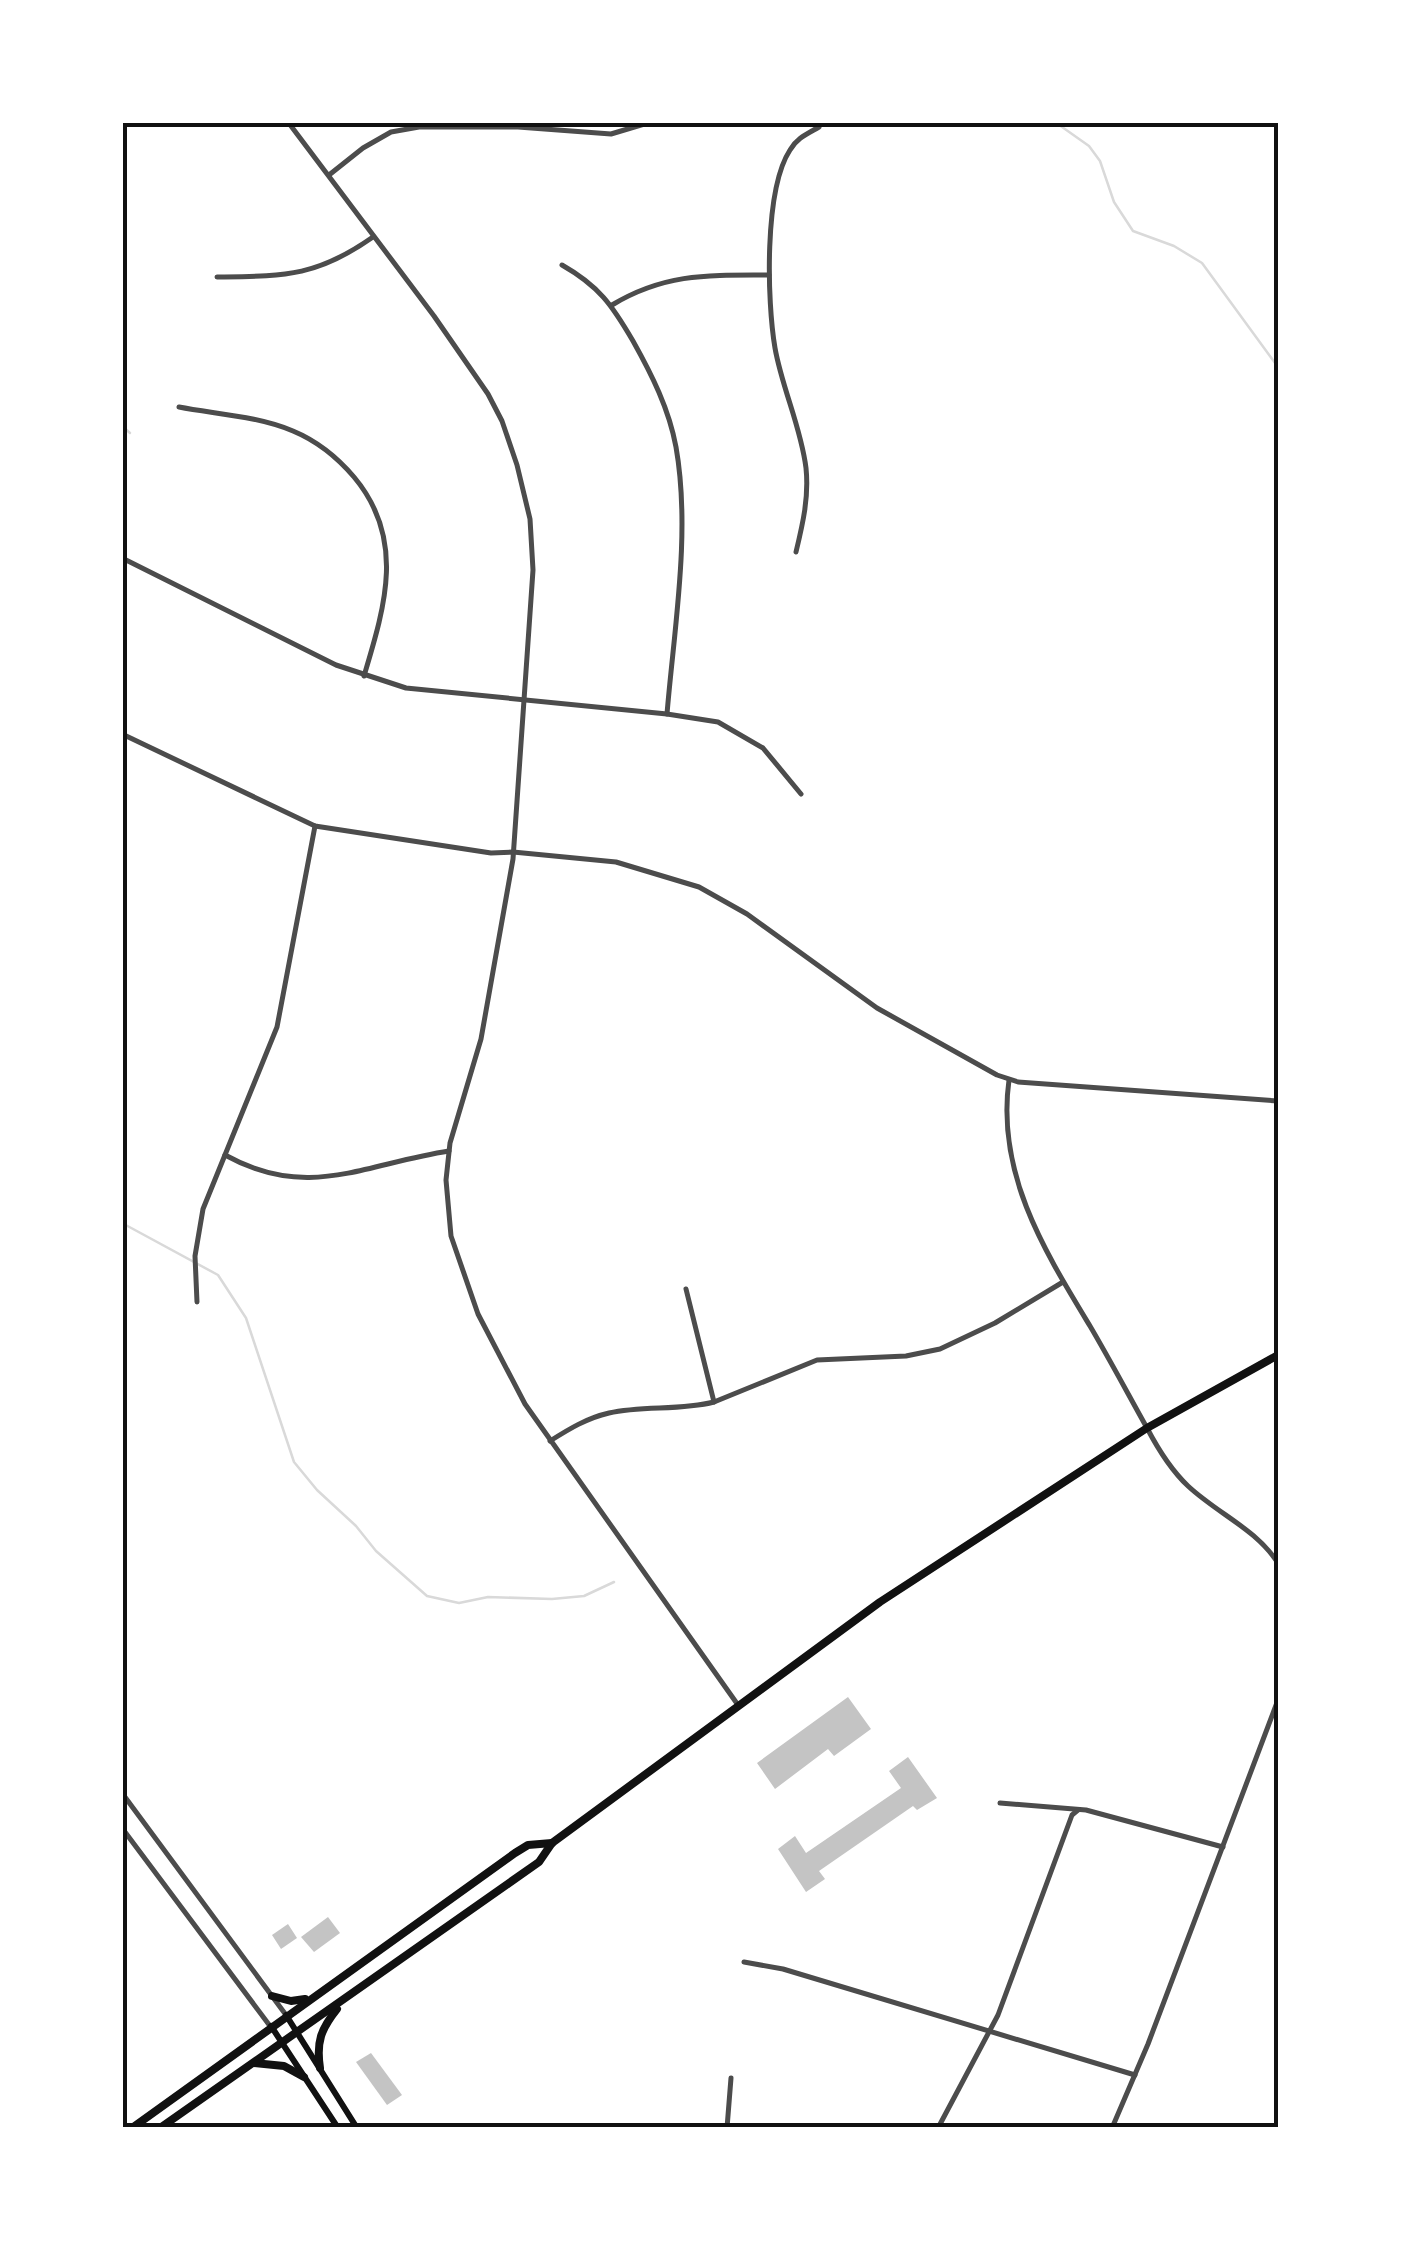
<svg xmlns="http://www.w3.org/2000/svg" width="1401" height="2250" font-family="Ubuntu,sans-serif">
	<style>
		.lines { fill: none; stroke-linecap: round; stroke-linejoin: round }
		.stream { stroke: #d9d9d9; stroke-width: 2.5 }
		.building { fill: #c4c4c4 }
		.minor { stroke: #4c4c4c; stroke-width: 5 }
		.tertiary { stroke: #4c4c4c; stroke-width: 5 }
		.secondary { stroke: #111; stroke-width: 6 }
		.primary { stroke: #111; stroke-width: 8 }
		.neatline { fill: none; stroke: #111; stroke-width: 4 }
	</style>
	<rect width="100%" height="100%" fill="#fff"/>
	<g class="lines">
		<g class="stream">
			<path d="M1055,122L1089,146L1100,161L1114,202L1133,231L1174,246L1202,263L1278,367"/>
			<path d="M122,426L130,433"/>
			<path d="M122,1223L218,1275L246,1318L294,1462L317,1490L356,1526L376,1551L427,1596L459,1603L488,1597L552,1599L584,1596L614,1582"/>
		</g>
	</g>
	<g class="building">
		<path d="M848,1697L871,1729L834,1756L828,1749L775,1789L757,1763Z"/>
		<path d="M908,1757L937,1798L917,1810L913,1806L819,1871L825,1879L806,1892L778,1849L795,1836L806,1853L901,1788L889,1771Z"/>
		<path d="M328,1917L340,1933L314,1952L301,1937Z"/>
		<path d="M288,1924L297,1938L281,1949L272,1935Z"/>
		<path d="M371,2053L402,2095L387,2105L356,2062Z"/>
	</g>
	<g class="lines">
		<g class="minor">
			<path d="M329,175L363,148L391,132L419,127H518L611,134L651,122"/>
			<path d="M562,265C599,286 612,305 633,341C652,375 669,409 676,447C691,532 674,629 667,714"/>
			<path d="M217,277C285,276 316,277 373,237"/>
			<path d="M612,305C665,273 709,275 769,275"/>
			<path d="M179,407C215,414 258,416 293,431C317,441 337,457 354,477C406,539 385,606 364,676"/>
			<path d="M796,552C803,523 809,497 806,468C801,427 782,388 775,348C767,301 764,190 790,150C797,138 807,134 819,127"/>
			<path d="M122,558L336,665L406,688L667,714L718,722L763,748L801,794"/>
			<path d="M122,734L315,826L491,853L513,852L616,862L699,887L747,914L877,1008L997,1075L1018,1082L1278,1101"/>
			<path d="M1009,1080C996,1173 1044,1250 1090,1326C1110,1360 1128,1394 1147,1428"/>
			<path d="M225,1155C308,1201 364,1164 449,1151"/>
			<path d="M686,1289L714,1402"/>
			<path d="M197,1302L195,1256L203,1209L277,1027L315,826"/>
			<path d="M550,1441C569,1429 587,1418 609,1413C643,1405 679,1411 714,1402L817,1360L906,1356L940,1349L995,1323L1063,1282"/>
			<path d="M1000,1803L1086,1810L1223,1847"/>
			<path d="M744,1962L783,1969L1135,2075"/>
			<path d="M727,2128L731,2078"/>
			<path d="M938,2128L998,2015L1072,1815L1078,1810"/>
		</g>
		<g class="tertiary">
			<path d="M288,122L434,316L488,394L502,421L517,465L530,519L533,570L513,859L481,1039L450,1143L446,1180L451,1236L478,1314L525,1404L738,1705"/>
			<path d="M1147,1428C1158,1449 1171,1470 1188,1486C1218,1514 1256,1529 1278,1563"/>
			<path d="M122,1793L286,2015"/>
			<path d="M122,1828L270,2026"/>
			<path d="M1112,2128L1148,2044L1278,1700"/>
		</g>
		<g class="secondary">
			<path d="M286,2015L357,2128"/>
			<path d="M271,2026L338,2128"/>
		</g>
		<g class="primary">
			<path d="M272,1996L291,2001L305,1999"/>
			<path d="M254,2063L284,2066L304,2077"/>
			<path d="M320,2068C316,2042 321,2029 337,2009"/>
			<path d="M132,2128L515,1853L528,1845L552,1843"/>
			<path d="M160,2128L539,1862L552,1843L880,1602L1147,1428L1278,1355"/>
		</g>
	</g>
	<rect width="1401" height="2250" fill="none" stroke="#ffffff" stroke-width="250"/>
	<rect x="125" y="125" width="1151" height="2000" class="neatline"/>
</svg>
